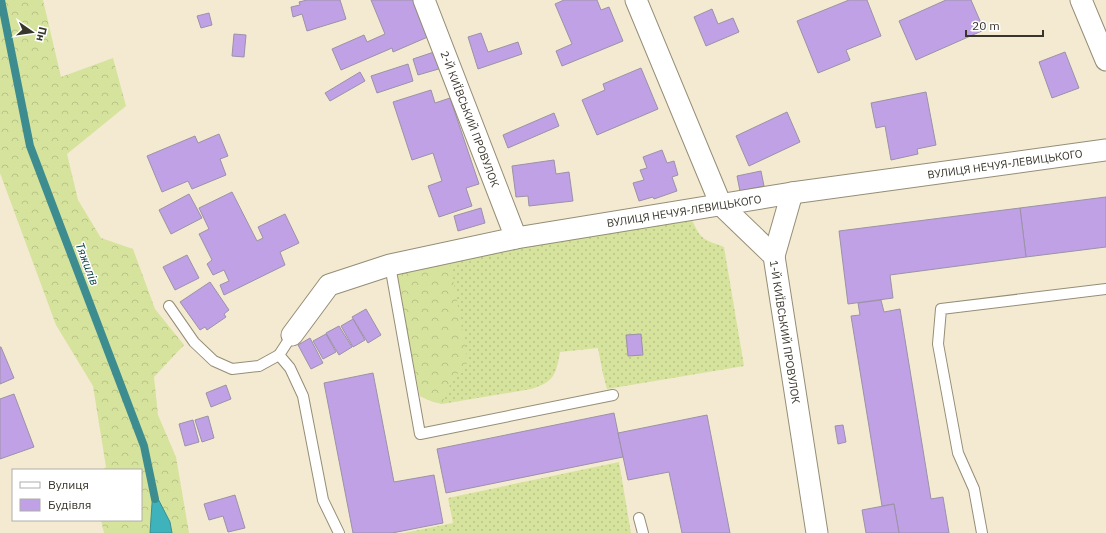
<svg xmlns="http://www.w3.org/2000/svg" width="1106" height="533" font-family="'IBM Plex Sans',sans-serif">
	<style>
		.grass { fill: url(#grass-dots) }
		.forest { fill: url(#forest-crowns) }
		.water { fill: #3fb3bc; stroke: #3d8d90 }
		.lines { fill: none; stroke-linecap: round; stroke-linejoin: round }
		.stream { stroke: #3d8d90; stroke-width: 8 }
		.building { fill: #c0a1e6; stroke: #9b92a8 }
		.lane-casing { stroke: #958d76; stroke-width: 12 }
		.street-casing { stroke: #958d76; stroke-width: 23 }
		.lane { stroke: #fff; stroke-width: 10 }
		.street { stroke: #fff; stroke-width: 21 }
		.labels { text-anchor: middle; stroke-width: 3; stroke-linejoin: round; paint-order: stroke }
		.street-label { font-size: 11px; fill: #38352b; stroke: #fff }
		.water-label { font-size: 12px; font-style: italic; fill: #073d42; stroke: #fff }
	</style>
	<defs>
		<pattern id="grass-dots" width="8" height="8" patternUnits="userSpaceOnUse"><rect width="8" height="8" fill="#d6e39c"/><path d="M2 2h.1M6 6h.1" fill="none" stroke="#b8c387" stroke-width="1.8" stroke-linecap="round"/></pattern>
		<pattern id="forest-crowns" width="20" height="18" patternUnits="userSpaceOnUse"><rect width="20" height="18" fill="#d6e39c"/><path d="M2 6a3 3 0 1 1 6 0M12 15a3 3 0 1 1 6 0" fill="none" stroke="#b8c387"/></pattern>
	</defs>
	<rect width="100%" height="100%" fill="#f3ead1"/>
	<g class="grass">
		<path d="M692,220C701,240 703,239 724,247L744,366L607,389L603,374L598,348L560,352C556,375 554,382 531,389L442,404L431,401L420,396L396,278L405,266Z"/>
		<path d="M619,462L631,533H404L453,523L448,498Z"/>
	</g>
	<g class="forest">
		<path d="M0,0H43L61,77L113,58L126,106L67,154L78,200L101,238L133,249L155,309L184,345L154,377L158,415L176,457L189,533H104L101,520H141V470H102L106,467L93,386L56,325L0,173Z"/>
		<path d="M449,257L468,362L452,380L442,404L431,401L420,396L396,278L399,271Z"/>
	</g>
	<path class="water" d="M153,489L170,522L172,533H150Z"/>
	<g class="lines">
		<path class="stream" d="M1,0L30,146L144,446L155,499"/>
	</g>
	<g class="building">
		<path d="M307,0H340L346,19L307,31L302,14L293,17L291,7L300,5L299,2Z"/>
		<path d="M371,0H414L430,36L393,52L392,48L341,70L332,49L364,35L367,42L385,34Z"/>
		<path d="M564,0H597L601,10L609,7L623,41L562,66L556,51L572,44L555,4Z"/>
		<path d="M849,0H867L881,36L846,50L850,60L818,73L797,21Z"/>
		<path d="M946,0H971L984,30L916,60L899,21Z"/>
		<path d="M712,9L718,24L733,18L739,32L706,46L694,17Z"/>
		<path d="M209,13L212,25L201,28L197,16Z"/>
		<path d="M481,33L488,52L518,42L522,54L478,69L468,37Z"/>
		<path d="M234,34L246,35L244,57L232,56Z"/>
		<path d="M437,51L442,68L418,75L413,59Z"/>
		<path d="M1065,52L1079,88L1052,98L1039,62Z"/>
		<path d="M408,64L413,81L377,93L371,76Z"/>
		<path d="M641,68L658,109L597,135L582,100L605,90L603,84Z"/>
		<path d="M360,72L365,81L330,101L325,93Z"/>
		<path d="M431,90L435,103L450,98L479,184L466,188L472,206L439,217L428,186L442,181L433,153L412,160L393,102Z"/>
		<path d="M926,92L936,145L917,149L918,154L891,160L885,126L876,128L871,103Z"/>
		<path d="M787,112L800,142L749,166L736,136Z"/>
		<path d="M554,113L559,126L508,148L503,135Z"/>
		<path d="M219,134L228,156L220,159L226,175L192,189L188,181L162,192L147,156L195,136L198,143Z"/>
		<path d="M662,150L667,163L674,161L678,175L672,177L677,191L654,199L653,197L639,201L633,183L644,180L640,170L647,168L643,157Z"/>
		<path d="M554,160L556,174L569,172L573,201L529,206L528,196L516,197L512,166Z"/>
		<path d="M761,171L764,186L740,191L737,176Z"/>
		<path d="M232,192L257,241L263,238L258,227L285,214L299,243L280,252L285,265L224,295L220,285L229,281L224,270L213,275L207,264L212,260L199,234L209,229L199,208Z"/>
		<path d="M189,194L202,218L171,234L159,210Z"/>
		<path d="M1106,197V247L1026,257L1020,208Z"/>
		<path d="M481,208L485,223L458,231L454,216Z"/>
		<path d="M1020,208L1026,257L890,275L893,298L848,304L839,231Z"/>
		<path d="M187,255L199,278L175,290L163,267Z"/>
		<path d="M210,282L229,310L224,314L226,317L207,330L205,327L200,330L180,302Z"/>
		<path d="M881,300L884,312L900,309L931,499L943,497L949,533H899L894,504L882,506L851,316L860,315L858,303Z"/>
		<path d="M366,309L381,335L368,343L352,317Z"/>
		<path d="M353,319L365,340L353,347L341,326Z"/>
		<path d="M339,326L352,347L339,355L326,333Z"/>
		<path d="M326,334L336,352L323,359L313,341Z"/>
		<path d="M641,334L643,355L628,356L626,335Z"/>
		<path d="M310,338L323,363L311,369L298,345Z"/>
		<path d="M0,347H1L14,378L0,384Z"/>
		<path d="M373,373L394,482L434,475L443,523L392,533H353L324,383Z"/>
		<path d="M226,385L231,399L211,407L206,393Z"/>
		<path d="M14,394L34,447L0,459V399Z"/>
		<path d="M614,413L623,457L446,493L437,449Z"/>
		<path d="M707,415L730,533H682L669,472L628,480L618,433Z"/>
		<path d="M208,416L214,438L202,442L195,420Z"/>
		<path d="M193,420L199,442L185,446L179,424Z"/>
		<path d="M843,425L846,442L838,444L835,426Z"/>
		<path d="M235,495L245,528L228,532L223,516L209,520L204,504Z"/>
		<path d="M894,504L899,533H866L862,510Z"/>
	</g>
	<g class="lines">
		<g class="lane-casing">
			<g id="lane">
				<path d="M390,265L420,434L613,395"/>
				<path d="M169,306L194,342L214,361L232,369L259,366L279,355"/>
				<path d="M292,335L279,355L290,368L303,396L323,500L339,533"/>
				<path d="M639,518L643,533"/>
				<path d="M982,533L974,489L958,453L938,344L941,309L1106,289"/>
			</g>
		</g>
		<g class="street-casing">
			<g id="street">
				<path d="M424,0L516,238"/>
				<path d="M636,0L721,205L774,256L817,533"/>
				<path d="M1081,0L1106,60"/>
				<path d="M774,256L792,193"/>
				<path d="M292,335L329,285L390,265L516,238L792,193L1106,150"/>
			</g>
		</g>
		<use href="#lane" class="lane"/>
		<use href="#street" class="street"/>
	</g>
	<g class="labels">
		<g class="street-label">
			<text transform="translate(470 119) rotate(69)" y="4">2-Й КИЇВСЬКИЙ ПРОВУЛОК</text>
			<text transform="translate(1005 164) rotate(-8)" y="4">ВУЛИЦЯ НЕЧУЯ-ЛЕВИЦЬКОГО</text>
			<text transform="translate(684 211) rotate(-9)" y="4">ВУЛИЦЯ НЕЧУЯ-ЛЕВИЦЬКОГО</text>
			<text transform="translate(785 332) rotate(81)" y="4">1-Й КИЇВСЬКИЙ ПРОВУЛОК</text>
		</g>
		<g class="water-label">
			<text transform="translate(87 264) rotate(69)" y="4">Тяжилів</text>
		</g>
	</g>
	<rect x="12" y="469" width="130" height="52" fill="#ffffff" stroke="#afaeaa"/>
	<rect x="20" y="482" width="20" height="6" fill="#ffffff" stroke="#afaeaa"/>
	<text x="48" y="489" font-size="12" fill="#38352b">Вулиця</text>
	<rect x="20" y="499" width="20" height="12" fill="#c0a1e6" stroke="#afaeaa"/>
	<text x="48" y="509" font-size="12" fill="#38352b">Будівля</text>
	<g transform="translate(32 32) rotate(103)" stroke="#ffffff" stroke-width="3" paint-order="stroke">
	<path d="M0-3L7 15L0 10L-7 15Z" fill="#38352b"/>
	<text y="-6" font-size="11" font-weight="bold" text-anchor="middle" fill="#38352b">Пн</text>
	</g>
	<path d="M966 30v6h77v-6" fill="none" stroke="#38352b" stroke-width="2"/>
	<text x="972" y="30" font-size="12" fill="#38352b" stroke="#ffffff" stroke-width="3" paint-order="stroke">20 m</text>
</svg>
